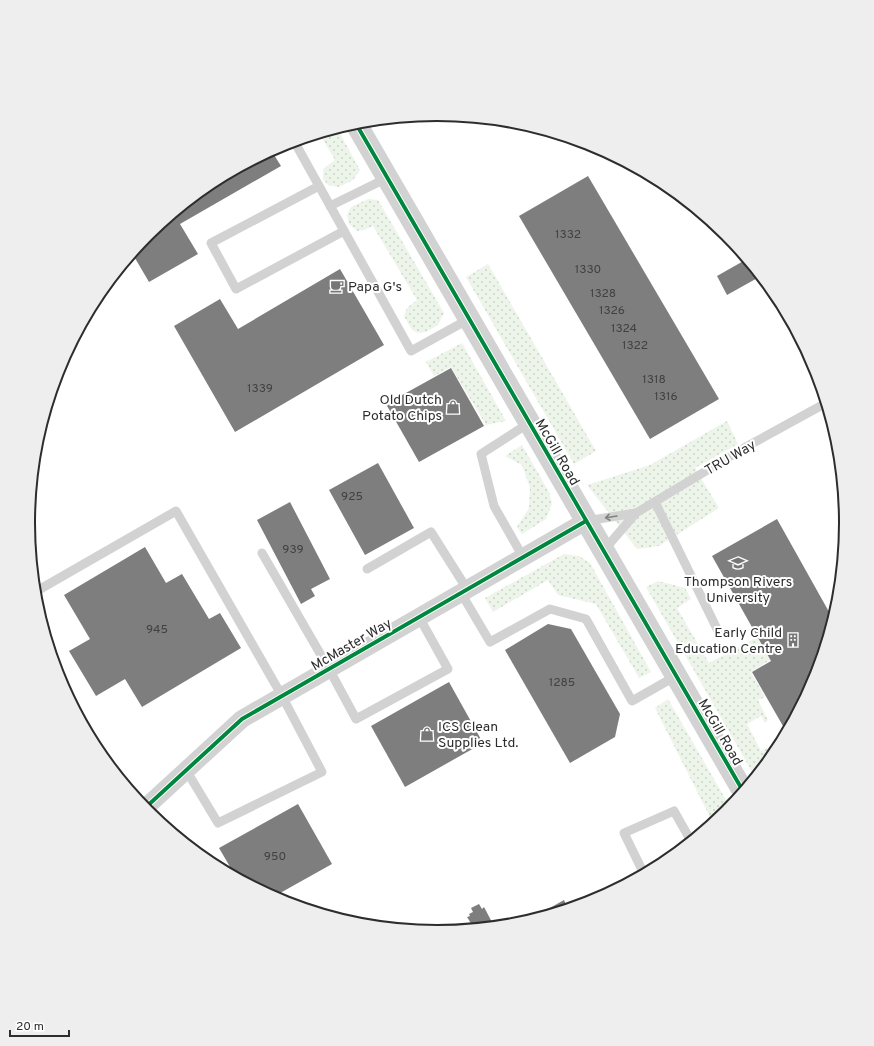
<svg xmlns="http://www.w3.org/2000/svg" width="874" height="1046" font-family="Overpass,sans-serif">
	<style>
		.grass { fill: url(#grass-dots) }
		.building { fill: #7e7e7e }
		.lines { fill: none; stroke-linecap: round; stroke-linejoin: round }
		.service { stroke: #d2d2d2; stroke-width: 9 }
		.minor { stroke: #d2d2d2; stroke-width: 18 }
		.tertiary { stroke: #d2d2d2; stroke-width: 22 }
		.cycleway-casing { stroke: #fff; stroke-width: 6 }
		.cycleway { stroke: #00873e; stroke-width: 4 }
		.oneway { stroke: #808080 }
		.labels { text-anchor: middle; stroke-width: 4; stroke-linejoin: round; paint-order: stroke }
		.number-label { font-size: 12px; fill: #414141 }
		.poi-label { font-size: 14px; fill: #2d2d2d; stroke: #fff; text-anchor: start }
		.street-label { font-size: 14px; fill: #2d2d2d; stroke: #fff }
		.rim { fill: none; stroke: #2d2d2d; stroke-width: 2 }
	</style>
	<defs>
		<pattern id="grass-dots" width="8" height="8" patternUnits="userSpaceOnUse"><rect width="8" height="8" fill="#edf5ea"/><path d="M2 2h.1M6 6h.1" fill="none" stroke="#ccd2c9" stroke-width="1.8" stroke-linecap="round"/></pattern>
	</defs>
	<rect width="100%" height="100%" fill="#fff"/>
	<g class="grass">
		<path d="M337,128L360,170L353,180L339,187L328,185L323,179V169L335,160L319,133Z"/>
		<path d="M368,199L378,200L444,313L438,325L426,332L418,333L412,330L404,316L407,308L417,300L373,226L364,230L357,231L349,224L347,215L351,207Z"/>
		<path d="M488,264L596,451L574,464L466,277Z"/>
		<path d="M462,343L506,421L486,425L451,367L434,376L426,362Z"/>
		<path d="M727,421L738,444L695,468L719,508L659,546L637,549L587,485L650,465Z"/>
		<path d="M522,445L549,492L552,504L546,519L522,534L517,527L529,508L530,488L522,465L505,456Z"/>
		<path d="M564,554L579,556L590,563L651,672L639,678L596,604L558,595L548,580L493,612L485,598Z"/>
		<path d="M658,581L685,588L691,599L677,608L709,663L757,637L770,660L751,672L765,697L758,700L768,720L765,723L761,716L747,724L761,751L782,740L777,750L755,777L646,587Z"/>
		<path d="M668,699L730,807L713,823L655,708Z"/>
	</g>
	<g class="building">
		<path d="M271,150L281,166L180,224L198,254L149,282L132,253L148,234L210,183Z"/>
		<path d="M588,176L719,399L650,439L519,216Z"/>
		<path d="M747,259L761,276L727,295L717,276Z"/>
		<path d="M340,269L384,345L235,432L174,326L220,299L238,329Z"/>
		<path d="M451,368L484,426L419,462L386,404Z"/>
		<path d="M378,463L414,528L365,555L329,490Z"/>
		<path d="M290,502L330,579L311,589L315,596L301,604L257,520Z"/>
		<path d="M777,519L833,619L815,680L787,733L752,672L771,661L712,556Z"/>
		<path d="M145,547L166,583L182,574L209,619L220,613L241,648L142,707L125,679L96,696L69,651L90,639L64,595Z"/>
		<path d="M548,624L571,629L620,714L615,737L570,763L505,650Z"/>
		<path d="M449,682L483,743L405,787L371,726Z"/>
		<path d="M298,804L332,864L273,897L236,877L219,848Z"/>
		<path d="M564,900L568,909L543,916L541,913Z"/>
		<path d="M479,904L482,909L484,907L494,926L476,928L474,924L472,925L467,917L470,916L469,914L473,912L471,908Z"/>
	</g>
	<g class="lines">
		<g class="service">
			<path d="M294,141L411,351L469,319"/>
			<path d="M319,186L211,243L236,289L344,231"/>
			<path d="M330,206L387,178"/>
			<path d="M655,502L719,633"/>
			<path d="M586,521L636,513"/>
			<path d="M604,550L636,513L744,448L826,403"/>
			<path d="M262,553L329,669L356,719L448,669L419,617"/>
			<path d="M523,557L494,506L481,454L529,423"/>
			<path d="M367,569L431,532L467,589"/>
			<path d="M35,592L176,511L282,696L322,772L218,823L186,770"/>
			<path d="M461,593L490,642L550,609L586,619L632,701L676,676"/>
			<path d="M644,874L624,833L674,811L691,841"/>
		</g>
		<path class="minor" d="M145,808L242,719L586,521"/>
		<path class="tertiary" d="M355,122L743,791"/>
		<g class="cycleway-casing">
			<g id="cycleway">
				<path d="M355,122L743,791"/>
				<path d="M145,808L242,719L586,521"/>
			</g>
		</g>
		<use href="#cycleway" class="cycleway"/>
	</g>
	<defs><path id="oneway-shaft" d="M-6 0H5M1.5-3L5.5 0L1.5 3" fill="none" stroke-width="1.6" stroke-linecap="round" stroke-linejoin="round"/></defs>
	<use class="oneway" href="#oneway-shaft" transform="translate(611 517) rotate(171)"/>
	<defs>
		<g id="cafe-bare" transform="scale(1.08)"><path d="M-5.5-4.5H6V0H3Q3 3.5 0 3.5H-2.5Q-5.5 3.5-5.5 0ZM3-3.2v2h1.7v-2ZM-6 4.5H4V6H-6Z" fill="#767676" stroke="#fff" stroke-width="2.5" paint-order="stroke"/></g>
		<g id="shop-bare" transform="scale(1.08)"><path d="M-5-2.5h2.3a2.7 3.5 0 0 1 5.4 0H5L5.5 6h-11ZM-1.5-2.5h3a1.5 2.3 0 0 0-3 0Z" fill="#767676" stroke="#fff" stroke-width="2.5" paint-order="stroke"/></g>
		<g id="university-bare" transform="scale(1.08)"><path d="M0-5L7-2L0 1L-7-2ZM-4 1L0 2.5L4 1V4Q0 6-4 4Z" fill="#767676" stroke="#fff" stroke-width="2.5" paint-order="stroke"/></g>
		<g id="building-bare" transform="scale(1.08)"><path d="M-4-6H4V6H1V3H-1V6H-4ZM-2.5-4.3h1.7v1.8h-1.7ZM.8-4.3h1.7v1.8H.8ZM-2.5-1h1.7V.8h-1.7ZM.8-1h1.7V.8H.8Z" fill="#767676" stroke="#fff" stroke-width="2.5" paint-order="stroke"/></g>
	</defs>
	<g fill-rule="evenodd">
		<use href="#cafe-bare" x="337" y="286"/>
		<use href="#shop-bare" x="453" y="407"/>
		<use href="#university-bare" x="738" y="563"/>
		<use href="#building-bare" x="793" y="640"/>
		<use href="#shop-bare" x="427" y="734"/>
	</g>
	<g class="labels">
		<g class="number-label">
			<text x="568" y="238">1332</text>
			<text x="588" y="273">1330</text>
			<text x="603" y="297">1328</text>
			<text x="612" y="314">1326</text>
			<text x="624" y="332">1324</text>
			<text x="635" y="349">1322</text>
			<text x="654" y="383">1318</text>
			<text x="260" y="392">1339</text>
			<text x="666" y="400">1316</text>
			<text x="352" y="500">925</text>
			<text x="293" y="553">939</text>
			<text x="157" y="633">945</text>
			<text x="562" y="686">1285</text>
			<text x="275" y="860">950</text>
		</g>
		<g class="poi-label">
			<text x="348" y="291">Papa G's</text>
			<text x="442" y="404" text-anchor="end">Old Dutch<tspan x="442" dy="16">Potato Chips</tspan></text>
			<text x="738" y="586" text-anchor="middle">Thompson Rivers<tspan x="738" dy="16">University</tspan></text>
			<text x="782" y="637" text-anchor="end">Early Child<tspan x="782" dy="16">Education Centre</tspan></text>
			<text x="438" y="731">ICS Clean<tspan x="438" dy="16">Supplies Ltd.</tspan></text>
		</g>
		<g class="street-label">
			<text transform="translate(558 452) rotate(60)" y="5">McGill Road</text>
			<text transform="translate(730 457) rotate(-30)" y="5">TRU Way</text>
			<text transform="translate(351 644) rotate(-30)" y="5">McMaster Way</text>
			<text transform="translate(721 732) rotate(60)" y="5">McGill Road</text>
		</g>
	</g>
	<path d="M0 0H874V1046H0ZM35 523a402 402 0 1 1 804 0a402 402 0 1 1-804 0Z" fill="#eee" fill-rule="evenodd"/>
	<path class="rim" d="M35 523a402 402 0 1 1 804 0a402 402 0 1 1-804 0Z"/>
	<path d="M10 1030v6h59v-6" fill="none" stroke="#2d2d2d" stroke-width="2"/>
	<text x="16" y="1030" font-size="12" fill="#2d2d2d" stroke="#ffffff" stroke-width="3" paint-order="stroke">20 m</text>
</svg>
